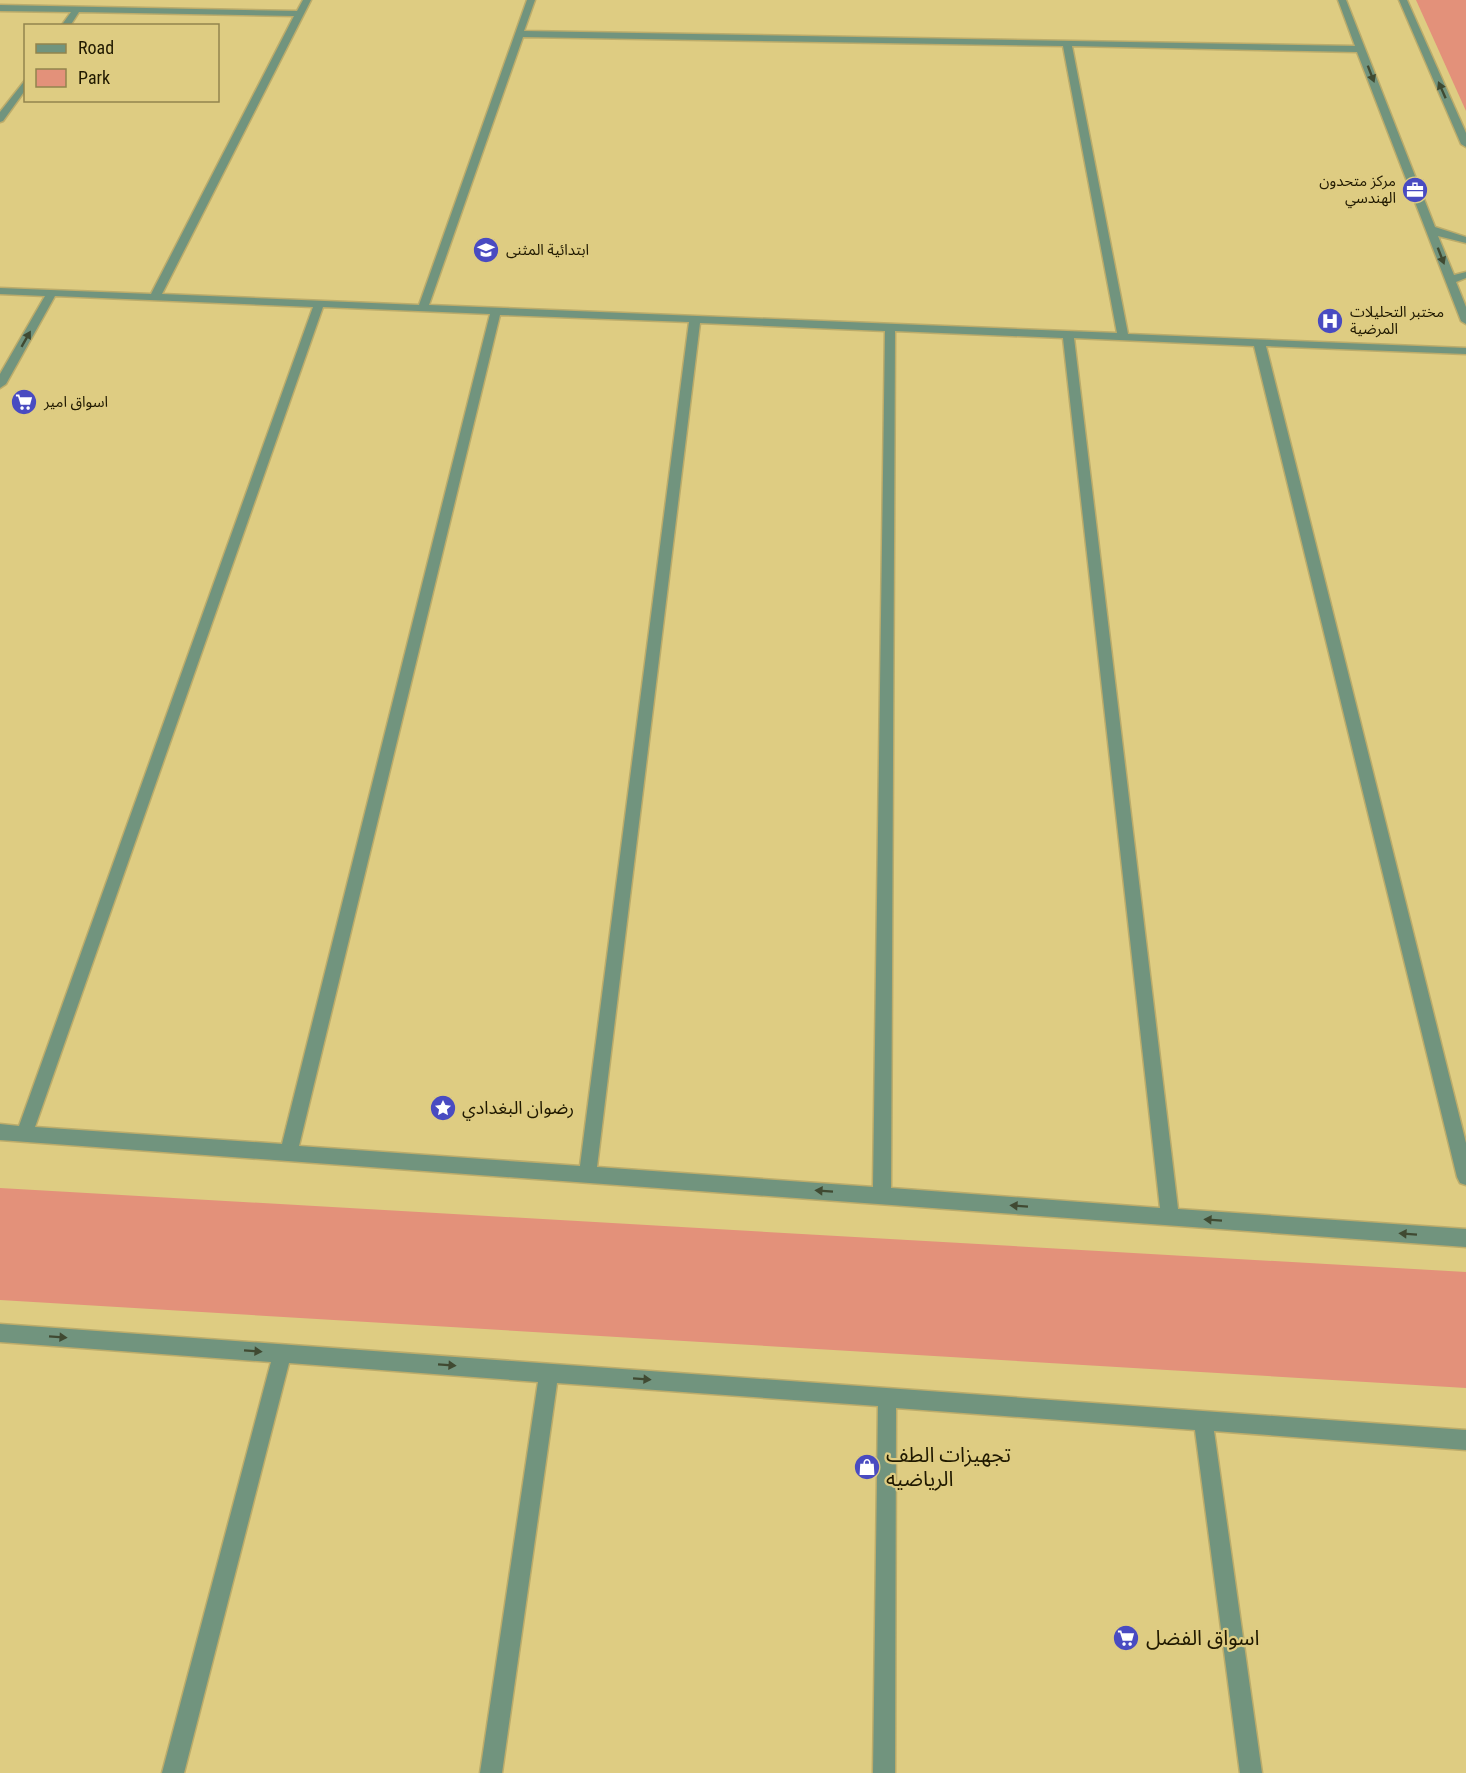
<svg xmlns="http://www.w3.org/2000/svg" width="1466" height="1773" font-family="'Roboto Condensed','Noto Sans Arabic',sans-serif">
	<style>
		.green { fill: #e3917a }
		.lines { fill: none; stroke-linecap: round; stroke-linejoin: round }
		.minor-casing { stroke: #bcac6b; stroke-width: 3 }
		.minor { fill: #71947e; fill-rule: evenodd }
		.oneway { fill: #404a32 }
		.labels { text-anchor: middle; stroke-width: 4.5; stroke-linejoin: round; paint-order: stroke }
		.far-poi-label { font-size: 15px; fill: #201900; stroke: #decc82; text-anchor: start }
		.poi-label { font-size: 18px; fill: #201900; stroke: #decc82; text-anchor: start }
		.near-poi-label { font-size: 21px; fill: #201900; stroke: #decc82; text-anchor: start }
	</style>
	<rect width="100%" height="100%" fill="#decc82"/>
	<g class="green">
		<path d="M1416,0H1466V111Z"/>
		<path d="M0,1188L1466,1272V1388L0,1300Z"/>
	</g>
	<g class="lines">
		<g class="minor-casing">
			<g id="minor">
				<path d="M303,0H311L162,294L419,305L527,0H535L524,31L1355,46L1338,0H1346L1435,227L1466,237V243L1438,236L1454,275L1466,272V278L1456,282L1466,307V324L1461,321L1357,52L1072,46L1128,334L1466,348V354L1266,346L1466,1143V1185L1460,1183L1457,1177L1254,346L1074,338L1178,1209L1466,1229V1247L0,1140V1124L19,1126L313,307L55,296L6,384L0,388V374L45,296L0,294V288L151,294L294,16L79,12L70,26H61L71,12L0,11V5L297,11ZM523,37L1063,46L1117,333L429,305ZM323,307L490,314L282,1144L35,1127ZM500,315L689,322L580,1166L299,1146ZM700,323L885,331L873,1187L597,1167ZM895,331L1063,338L1160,1208L891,1188Z"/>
				<path d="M1399,0H1407L1466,133V147L1461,144Z"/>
				<path d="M26,79V89L3,121L0,122V112Z"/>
				<path d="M0,1324L1466,1430V1450L1214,1431L1262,1773H1240L1195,1430L896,1408L895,1773H873L878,1406L557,1383L502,1773H480L538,1382L289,1363L184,1773H162L271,1362L0,1342Z"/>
			</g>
		</g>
		<use href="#minor" class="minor"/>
	</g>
	<defs><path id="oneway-solid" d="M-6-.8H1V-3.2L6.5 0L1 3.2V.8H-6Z" transform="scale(1.5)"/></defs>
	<g class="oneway">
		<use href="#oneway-solid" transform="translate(1371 74) rotate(69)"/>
		<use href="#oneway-solid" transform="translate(1442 90) rotate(-114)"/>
		<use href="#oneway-solid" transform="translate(1441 256) rotate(69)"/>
		<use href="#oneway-solid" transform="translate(26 339) rotate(-60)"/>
		<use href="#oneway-solid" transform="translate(824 1191) rotate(-176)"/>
		<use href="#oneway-solid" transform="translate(1019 1206) rotate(-176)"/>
		<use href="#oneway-solid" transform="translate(1213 1220) rotate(-176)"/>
		<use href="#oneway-solid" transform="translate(1408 1234) rotate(-176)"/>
		<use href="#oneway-solid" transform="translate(58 1337) rotate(4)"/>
		<use href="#oneway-solid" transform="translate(253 1351) rotate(4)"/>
		<use href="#oneway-solid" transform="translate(447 1365) rotate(4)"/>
		<use href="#oneway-solid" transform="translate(642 1379) rotate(4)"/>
	</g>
	<defs>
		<g id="office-disc" transform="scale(1.35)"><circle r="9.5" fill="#494bc1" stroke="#decc82"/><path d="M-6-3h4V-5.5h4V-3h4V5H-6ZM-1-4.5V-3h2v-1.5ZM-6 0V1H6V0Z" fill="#fff"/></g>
		<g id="school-disc" transform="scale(1.35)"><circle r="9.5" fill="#494bc1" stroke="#decc82"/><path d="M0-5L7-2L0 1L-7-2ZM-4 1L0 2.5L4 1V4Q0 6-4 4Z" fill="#fff"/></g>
		<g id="hospital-disc" transform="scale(1.35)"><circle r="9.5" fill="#494bc1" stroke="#decc82"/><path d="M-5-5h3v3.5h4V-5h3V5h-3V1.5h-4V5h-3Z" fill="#fff"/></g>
		<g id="supermarket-disc" transform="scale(1.35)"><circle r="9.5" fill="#494bc1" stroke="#decc82"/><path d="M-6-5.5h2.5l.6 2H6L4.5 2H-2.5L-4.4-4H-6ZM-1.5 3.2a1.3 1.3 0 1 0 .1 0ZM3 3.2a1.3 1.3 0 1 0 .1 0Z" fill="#fff"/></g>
		<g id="sight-disc" transform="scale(1.35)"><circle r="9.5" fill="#494bc1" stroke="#decc82"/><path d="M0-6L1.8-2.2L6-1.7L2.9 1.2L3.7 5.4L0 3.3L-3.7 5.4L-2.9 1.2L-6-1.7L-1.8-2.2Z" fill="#fff"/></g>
		<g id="shop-disc" transform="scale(1.35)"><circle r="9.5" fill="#494bc1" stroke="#decc82"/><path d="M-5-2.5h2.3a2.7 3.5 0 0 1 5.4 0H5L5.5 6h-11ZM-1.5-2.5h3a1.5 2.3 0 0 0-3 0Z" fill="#fff"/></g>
	</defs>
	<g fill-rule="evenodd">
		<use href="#office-disc" x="1415" y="190"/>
		<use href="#school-disc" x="486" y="250"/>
		<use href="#hospital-disc" x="1330" y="321"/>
		<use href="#supermarket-disc" x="24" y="402"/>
		<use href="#sight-disc" x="443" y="1108"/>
		<use href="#shop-disc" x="867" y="1467"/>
		<use href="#supermarket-disc" x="1126" y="1638"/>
	</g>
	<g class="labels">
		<g class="far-poi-label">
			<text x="1396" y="186" text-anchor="end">مركز متحدون<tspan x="1396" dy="17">الهندسي</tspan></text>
			<text x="506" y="255">ابتدائية المثنى</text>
			<text x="1350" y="317">مختبر التحليلات<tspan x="1350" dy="17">المرضية</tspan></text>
			<text x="44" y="407">اسواق امير</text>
		</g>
		<g class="poi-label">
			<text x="462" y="1114">رضوان البغدادي</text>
		</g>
		<g class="near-poi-label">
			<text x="886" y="1462">تجهيزات الطف<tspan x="886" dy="24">الرياضيه</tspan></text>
			<text x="1146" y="1645">اسواق الفضل</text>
		</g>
	</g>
	<rect x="24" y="24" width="195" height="78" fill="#decc82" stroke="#92844e" stroke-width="1.5"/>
	<rect x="36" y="44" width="30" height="9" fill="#71947e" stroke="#92844e" stroke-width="1.5"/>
	<text x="78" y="54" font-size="18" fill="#201900">Road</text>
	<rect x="36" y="69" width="30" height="18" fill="#e3917a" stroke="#92844e" stroke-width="1.5"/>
	<text x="78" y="84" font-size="18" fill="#201900">Park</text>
</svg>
